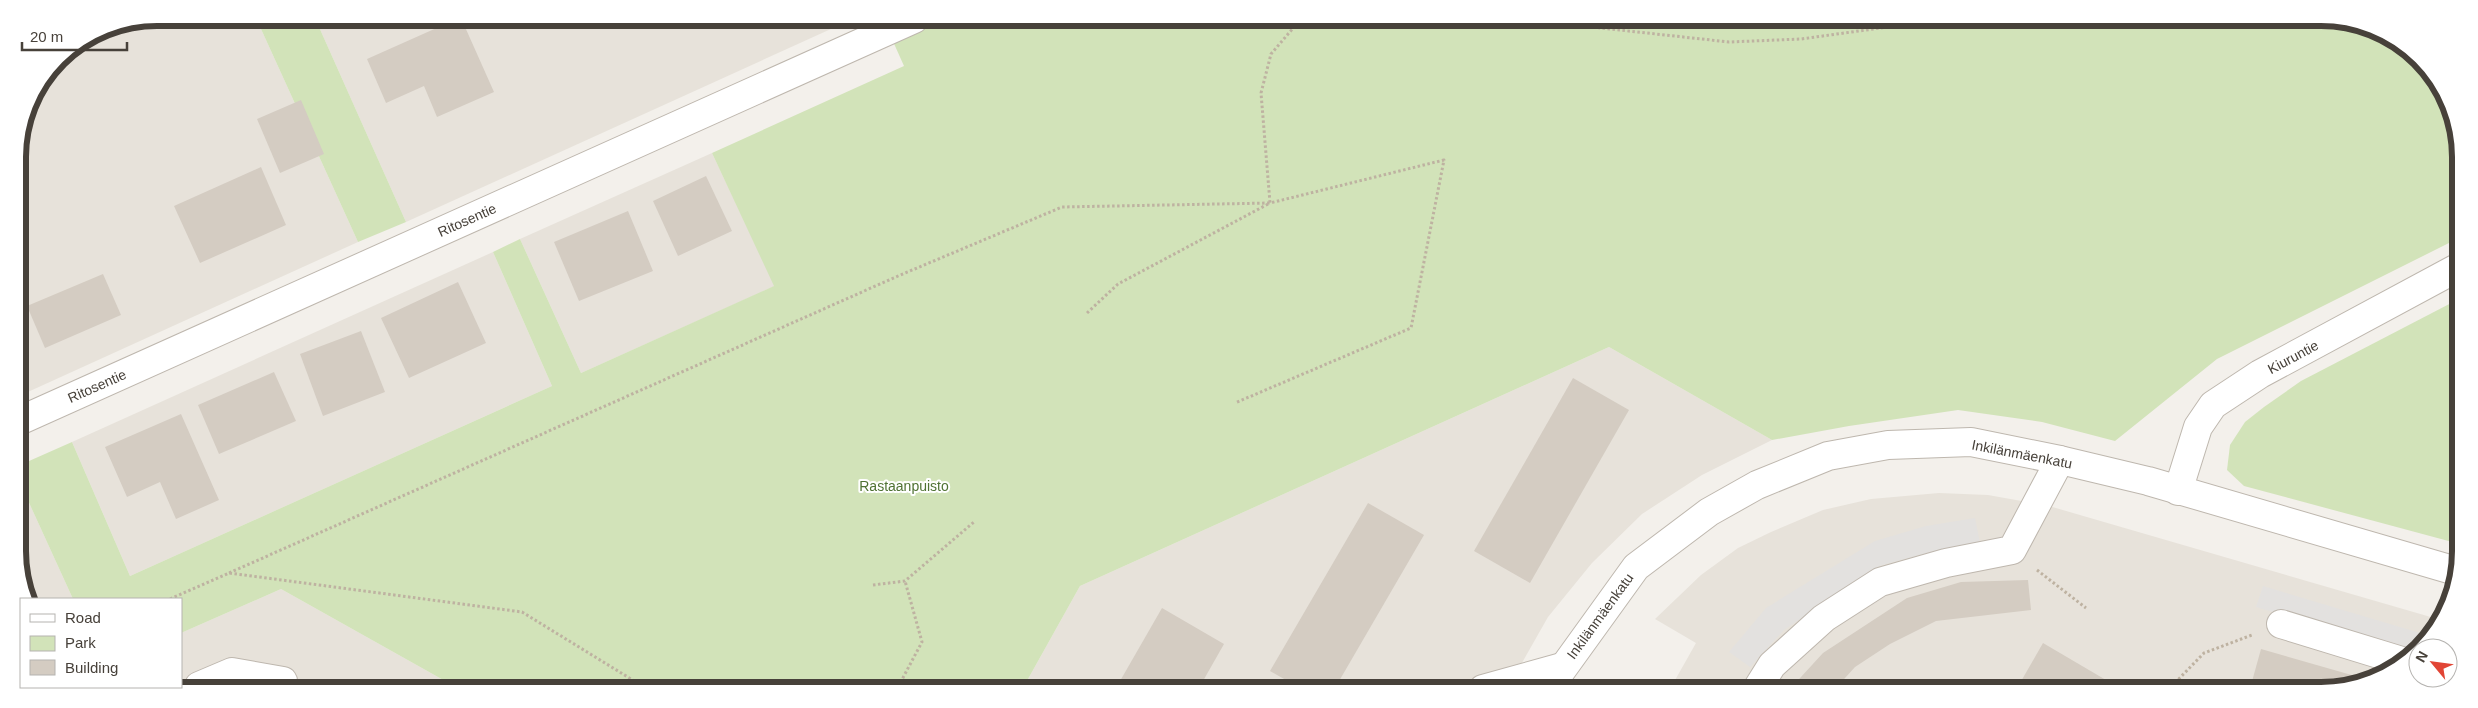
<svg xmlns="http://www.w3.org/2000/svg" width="2478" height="708" font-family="Helvetica,sans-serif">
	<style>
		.residential { fill: #e7e2da }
		.green { fill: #d2e3b9 }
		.parking { fill: #e3e1df }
		.building { fill: #d4ccc2 }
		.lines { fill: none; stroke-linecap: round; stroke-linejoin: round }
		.minor-casing { stroke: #beb7ae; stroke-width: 30 }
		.path { stroke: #beb2a1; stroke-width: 3; stroke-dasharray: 2.5 2.5; stroke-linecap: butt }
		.minor { stroke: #fff; stroke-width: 28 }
		.labels { text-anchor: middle; stroke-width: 4; stroke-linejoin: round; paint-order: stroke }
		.street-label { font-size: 14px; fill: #47413a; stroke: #fff }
		.park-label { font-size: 14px; fill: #4f7233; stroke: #fff }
		.rim { fill: none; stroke: #47413a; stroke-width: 6 }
	</style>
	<rect width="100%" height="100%" fill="#f3f0eb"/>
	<g class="residential">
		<path d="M157,18H256L358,242L19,396L18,149L28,104L59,58L104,28Z"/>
		<path d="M315,18L853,19L406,222Z"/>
		<path d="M712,153L775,286L581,373L520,239Z"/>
		<path d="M493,252L552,386L130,576L72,442Z"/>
		<path d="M1609,347L1772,440L1702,475L1642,514L1592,563L1548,617L1507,689L1023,688L1080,586Z"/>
		<path d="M20,483L73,599H32L20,578Z"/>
		<path d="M1939,493L1988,495L2049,506L2441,620L2437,628L2406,661L2330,690L1670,689L1696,643L1655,619L1701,575L1738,548L1771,532L1823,510L1871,499Z"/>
		<path d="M281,589L454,686H181V633Z"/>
	</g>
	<g class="green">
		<path d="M256,18H315L406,222L358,242Z"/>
		<path d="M883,19L2357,22L2420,59L2458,130L2457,239L2217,359L2115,441L2042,422L1958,410L1849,426L1772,440L1609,347L1080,586L1023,688L454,686L281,589L181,633V599H73L20,483V465L72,442L130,576L552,386L493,252L520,239L581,373L774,286L712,153L904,66Z"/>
		<path d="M2457,300L2456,543L2244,486L2227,470L2230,445L2245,422L2264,407L2301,381Z"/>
	</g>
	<g class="parking">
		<path d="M1975,518L1980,543L1923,554L1879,566L1784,630L1750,667L1729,652L1766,608L1875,541L1926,526Z"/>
		<path d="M2263,586L2430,636L2413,654L2256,607Z"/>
	</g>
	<g class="building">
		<path d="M459,18H461L494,92L437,117L424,86L386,103L367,59Z"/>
		<path d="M301,100L324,154L280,173L257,119Z"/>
		<path d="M261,167L286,225L200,263L174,206Z"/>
		<path d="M706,176L732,231L678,256L653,201Z"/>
		<path d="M628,211L653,271L579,301L554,242Z"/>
		<path d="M103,274L121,315L45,348L27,306Z"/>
		<path d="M458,282L486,343L409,378L381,318Z"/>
		<path d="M361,331L385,392L323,416L300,354Z"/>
		<path d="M274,372L296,421L219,454L198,405Z"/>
		<path d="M1573,378L1629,410L1530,583L1474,551Z"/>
		<path d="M181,414L219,500L176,519L160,482L127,497L105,447Z"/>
		<path d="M1368,503L1424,535L1335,688H1300L1270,671Z"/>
		<path d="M20,553L25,565L20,567Z"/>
		<path d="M2028,580L2031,610L1936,621L1890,644L1855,667L1835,689H1790L1823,653L1907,598L1961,582Z"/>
		<path d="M1162,608L1224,644L1199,688H1116Z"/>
		<path d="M2043,643L2123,690H2016Z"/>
		<path d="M2261,649L2362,678L2330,690H2268L2251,685Z"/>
	</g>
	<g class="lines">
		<g class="minor-casing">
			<g id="minor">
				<path d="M19,421L914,19"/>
				<path d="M2178,491L2198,427L2213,405L2260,374L2457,268"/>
				<path d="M2281,624L2405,662"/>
				<path d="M199,686L232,672L283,681"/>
				<path d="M1483,689L1562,667"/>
				<path d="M1548,689L1636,567L1709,512L1757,485L1828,456L1888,445L1971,442L2060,460L2148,481L2456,571"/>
				<path d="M1757,689L1772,665L1824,618L1880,582L1946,563L2012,550L2060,460"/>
			</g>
		</g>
		<g class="path">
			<path d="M1528,20L1729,42L1801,39L1931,21"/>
			<path d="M1087,313L1118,284L1270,203L1261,93L1271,54L1300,20"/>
			<path d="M2037,570L2086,608"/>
			<path d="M229,573L898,276L1062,207L1270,203L1444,160L1411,328L1235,403"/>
			<path d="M873,585L905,581L974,522"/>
			<path d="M170,599L229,573L522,612L644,687"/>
			<path d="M898,687L922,642L905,581"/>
			<path d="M2168,690L2204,653L2252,635"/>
		</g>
		<use href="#minor" class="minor"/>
	</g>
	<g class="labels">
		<g class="street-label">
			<text transform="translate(467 220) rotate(-24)" y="5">Ritosentie</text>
			<text transform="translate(2293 357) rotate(-28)" y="5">Kiuruntie</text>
			<text transform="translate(97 386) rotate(-24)" y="5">Ritosentie</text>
			<text transform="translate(2022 454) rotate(11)" y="5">Inkilänmäenkatu</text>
			<text transform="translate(1600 616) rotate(-54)" y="5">Inkilänmäenkatu</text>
		</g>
		<g class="park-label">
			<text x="904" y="491">Rastaanpuisto</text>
		</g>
	</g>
	<path d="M0 0H2478V708H0ZM157 26H2321A131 131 0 0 1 2452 157V551A131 131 0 0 1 2321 682H157A131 131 0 0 1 26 551V157A131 131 0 0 1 157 26Z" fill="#fff" fill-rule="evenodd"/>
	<path class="rim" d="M157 26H2321A131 131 0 0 1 2452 157V551A131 131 0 0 1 2321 682H157A131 131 0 0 1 26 551V157A131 131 0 0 1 157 26Z"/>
	<rect x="20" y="598" width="162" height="90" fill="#ffffff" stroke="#b5b3b0"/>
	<rect x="30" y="614" width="25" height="8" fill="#ffffff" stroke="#b5b3b0"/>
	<text x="65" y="623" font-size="15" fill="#47413a">Road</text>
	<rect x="30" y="636" width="25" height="15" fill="#d2e3b9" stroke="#b5b3b0"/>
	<text x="65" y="648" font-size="15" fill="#47413a">Park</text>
	<rect x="30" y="660" width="25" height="15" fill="#d4ccc2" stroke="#b5b3b0"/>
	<text x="65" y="673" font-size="15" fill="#47413a">Building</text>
	<g transform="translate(2433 663) rotate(299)"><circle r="24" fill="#ffffff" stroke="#b5b3b0"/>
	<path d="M0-4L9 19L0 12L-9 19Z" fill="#e14535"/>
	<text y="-8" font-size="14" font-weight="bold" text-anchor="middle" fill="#47413a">N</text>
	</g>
	<path d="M22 42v8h105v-8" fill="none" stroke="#47413a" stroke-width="2.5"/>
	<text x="30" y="42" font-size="15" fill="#47413a" stroke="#ffffff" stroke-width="4" paint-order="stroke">20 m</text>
</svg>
